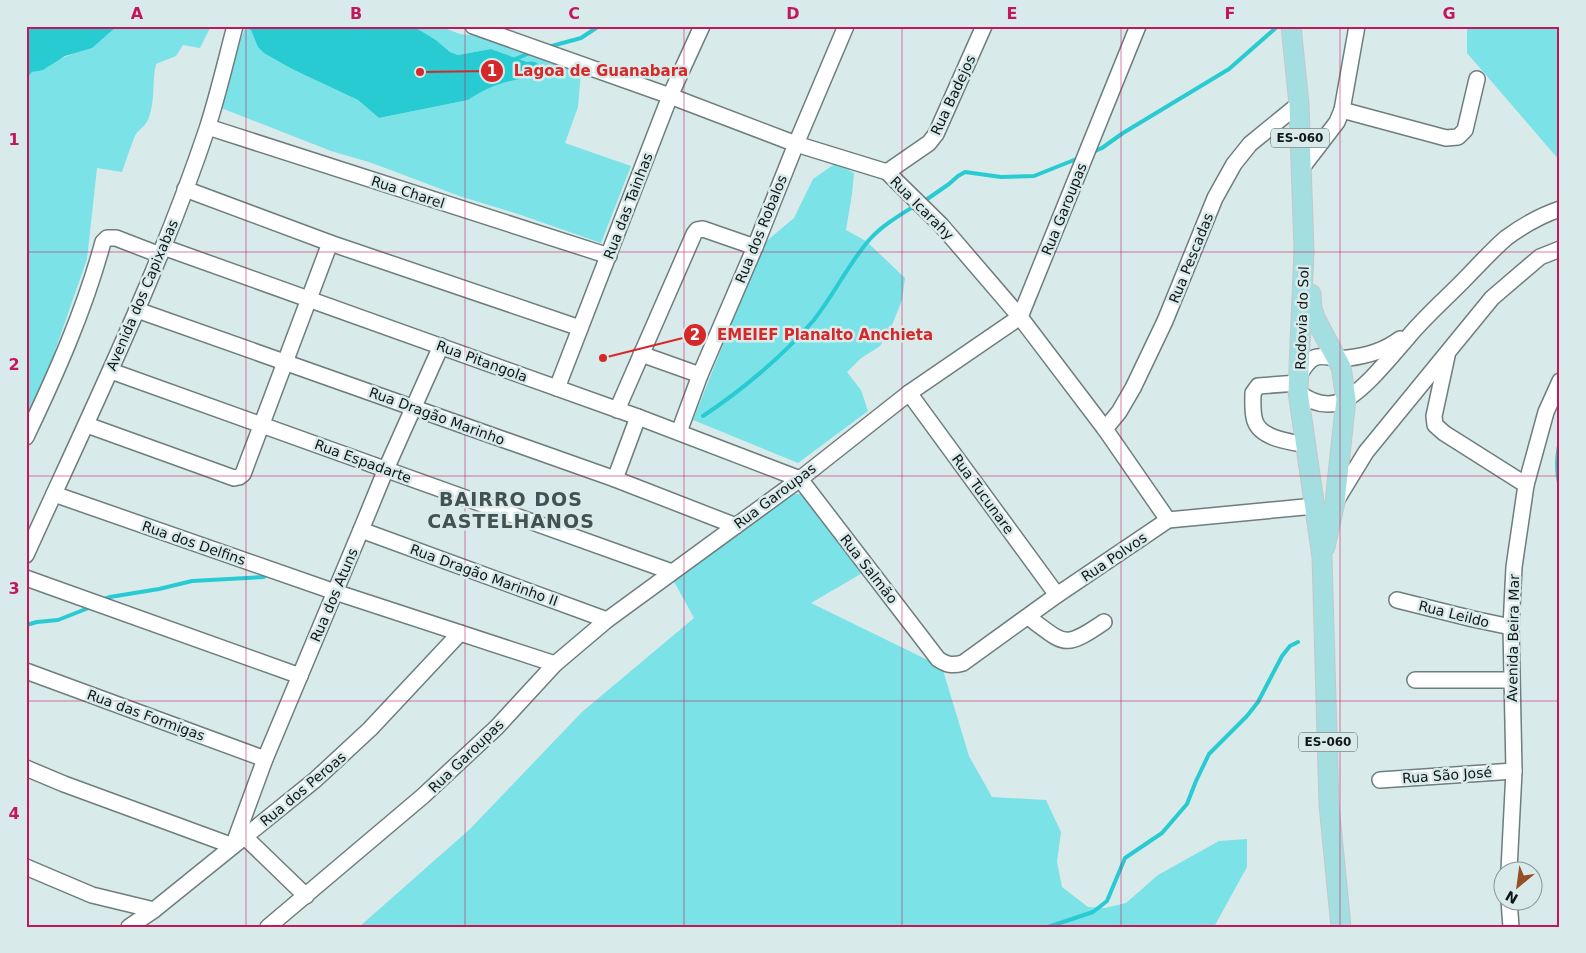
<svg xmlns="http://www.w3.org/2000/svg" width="1586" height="953" font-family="'DejaVu Sans',sans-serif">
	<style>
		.green { fill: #7be2e7 }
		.water { fill: #29cbd2 }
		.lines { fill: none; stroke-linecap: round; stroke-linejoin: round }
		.stream { stroke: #29cbd2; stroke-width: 4 }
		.minor-casing { stroke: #6e7d7e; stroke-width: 18 }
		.major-casing { stroke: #c6c7c7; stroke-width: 21 }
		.minor { stroke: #fff; stroke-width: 15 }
		.major { stroke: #a3dfe1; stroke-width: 19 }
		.grid { fill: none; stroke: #c2185b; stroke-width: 1; stroke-opacity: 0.55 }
		.labels { text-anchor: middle; stroke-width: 5; stroke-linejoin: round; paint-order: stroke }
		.shield { fill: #d9eaeb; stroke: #4d5657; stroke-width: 1 }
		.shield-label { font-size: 12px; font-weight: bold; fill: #111717 }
		.street-label { font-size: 14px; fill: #111717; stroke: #d9eaeb }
		.district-label { font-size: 19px; font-weight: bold; letter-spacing: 1px; fill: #435152; stroke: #d9eaeb }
		.leader { fill: none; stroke: #d62828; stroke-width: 2 }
		.callout-dot { fill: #d62828; stroke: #d9eaeb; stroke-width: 2 }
		.mark-label { font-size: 15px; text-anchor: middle; font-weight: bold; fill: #fff }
		.callout-label { font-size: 15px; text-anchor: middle; font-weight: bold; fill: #d62828; stroke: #d9eaeb; stroke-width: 5; stroke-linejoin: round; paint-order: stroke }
		.neatline { fill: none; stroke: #c2185b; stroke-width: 2 }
		.grid-label { font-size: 16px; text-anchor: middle; font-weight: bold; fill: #c2185b }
	</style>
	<rect width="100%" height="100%" fill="#d9eaeb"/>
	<g class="green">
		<path d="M117,26H211L200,48L183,45L176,56L156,64C152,81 155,98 150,114C147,127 139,128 135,136C130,148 126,160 122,172L97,168L87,259L26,434V80L32,72L48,67L57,60L75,53Z"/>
		<path d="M413,26H439L460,34L478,36L526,49L581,72L578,107L565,143L631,166L601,243L515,213L462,197L372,163L331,151L216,106L245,28L251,30L258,46L294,70L358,100L379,118L468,100L480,91L509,80L542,74C542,65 536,61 527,62L491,49L458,55L450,52L436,40Z"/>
		<path d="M1467,26H1560V161L1467,53Z"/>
		<path d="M836,163L854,173L852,194L846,230L866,241L905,278L902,300L892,325L880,346L860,359L847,372L861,390L868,411L798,463L693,420L763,244L794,218L813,179Z"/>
		<path d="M787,494H801L811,499L864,572L811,603L942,667L969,756L992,797L1046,800L1061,832L1057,862L1062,887L1088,907L1105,908L1126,903L1158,875L1219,841L1247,839V867L1214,927H359L470,829L582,712L694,618L671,576Z"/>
	</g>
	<g class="water">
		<path d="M26,26H117L92,48L65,56L43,70L32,72L26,80Z"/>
		<path d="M240,26H413L436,40L450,52L458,55L491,49L527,62C536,60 542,65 543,74C516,79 490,84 468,100L379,118L358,100L294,70L264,53L258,47L251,30Z"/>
		<path d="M1560,432V495C1553,473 1554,454 1560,432Z"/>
	</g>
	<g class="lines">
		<g class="stream">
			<path d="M548,47L581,38L599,26"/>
			<path d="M513,60L532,52"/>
			<path d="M1093,152L1102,148L1123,133L1229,69L1278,26"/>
			<path d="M923,202L949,184L958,176L965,172L1001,177L1034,176L1079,158"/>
			<path d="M703,416C741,391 784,355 813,321C834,295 848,264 870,239C883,225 900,215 916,205"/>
			<path d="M101,600L110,597L159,589L192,581L264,577"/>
			<path d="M26,625L37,622L58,620L91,607"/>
			<path d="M1048,927L1093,912L1107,901L1125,858L1162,833L1187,804L1196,781L1209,754L1247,716L1258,702L1282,656L1290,646L1298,642"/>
		</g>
		<g class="minor-casing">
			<g id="minor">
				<path d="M473,26L670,96L796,144L887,172L941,225L1020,317L1105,429L1168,520"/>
				<path d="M1342,110L1446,138L1458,137L1465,130L1477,79"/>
				<path d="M208,127L609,256"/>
				<path d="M1301,169L1337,122L1342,110L1357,26"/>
				<path d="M887,172L929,143L936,134L984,26"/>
				<path d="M185,189L330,243L580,328"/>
				<path d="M163,247L638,417L800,479L938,659C947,665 952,666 963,663L1057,595L1168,520L1315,506"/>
				<path d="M137,310L615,479L736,526"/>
				<path d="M641,354L700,375"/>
				<path d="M1447,356L1434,416L1435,425L1444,433L1526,485"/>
				<path d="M111,371L672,572"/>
				<path d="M1300,374C1317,345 1324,361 1348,358C1367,356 1384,351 1400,339"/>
				<path d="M1298,383L1258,386L1253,393C1253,402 1252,413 1255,421C1261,439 1291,442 1307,445"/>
				<path d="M557,388L670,96L702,26"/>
				<path d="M1298,392C1312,403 1328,408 1344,400C1364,391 1394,353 1409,336C1425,317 1443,301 1460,284C1475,269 1490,252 1506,238C1521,227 1542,215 1560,209"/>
				<path d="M909,393L1057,595"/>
				<path d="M617,410L694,234L697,230L703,229L755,247"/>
				<path d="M87,425L234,478L239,477L243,474L330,243"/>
				<path d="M1105,429L1119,412L1133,388L1165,321L1215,198L1234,164L1250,144L1299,104"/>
				<path d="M679,432L700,375L755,247L796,144L846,26"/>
				<path d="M26,437C56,374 85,309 103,242L107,238H116L160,255"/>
				<path d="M615,479L638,417"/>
				<path d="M54,494L335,592L555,664"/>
				<path d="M1336,501L1366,452L1492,298L1540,257L1560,249"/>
				<path d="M361,530L607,620"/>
				<path d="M26,555C90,414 158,275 207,129C218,95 226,60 235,26"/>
				<path d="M26,578L300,676"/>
				<path d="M1397,600L1473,619L1511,627"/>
				<path d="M1028,617C1065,644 1063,650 1104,622"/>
				<path d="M26,671L265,759"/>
				<path d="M1415,680H1512"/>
				<path d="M26,768L64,784L233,846L265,759L361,530L386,469L441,346"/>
				<path d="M1380,780L1514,771"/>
				<path d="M245,837L306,896"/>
				<path d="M26,867L92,895L154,910"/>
				<path d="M1509,870L1514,771L1511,627L1514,567L1526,485L1546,412L1560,381"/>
				<path d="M1509,900L1511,927"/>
				<path d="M129,927L154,910L315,780L370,729L460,633"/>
				<path d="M268,927L423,796L497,727L555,664L607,620L800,479L909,393L1020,317L1138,26"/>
			</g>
		</g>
		<g class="major-casing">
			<g id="major">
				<path d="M1291,26L1299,104L1304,250L1298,392L1322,557L1329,805L1341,927"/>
				<path d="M1311,294L1312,308L1315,318L1341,367L1346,399L1335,502L1325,547"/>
			</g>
		</g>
		<use href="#minor" class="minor"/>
		<use href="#major" class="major"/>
	</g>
	<path class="grid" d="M246,26V927M465,26V927M684,26V927M902,26V927M1121,26V927M1340,26V927M26,252H1560M26,476H1560M26,701H1560"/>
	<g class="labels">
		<g class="shield">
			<rect x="1271" y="128.5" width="58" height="19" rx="4"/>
			<rect x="1299" y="732.5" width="58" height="19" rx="4"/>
		</g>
		<g class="shield-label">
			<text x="1300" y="142">ES-060</text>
			<text x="1328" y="746">ES-060</text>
		</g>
		<g class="street-label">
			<text transform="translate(953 95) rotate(-65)" y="5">Rua Badejos</text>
			<text transform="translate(408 192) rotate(18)" y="5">Rua Charel</text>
			<text transform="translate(628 206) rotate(-69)" y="5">Rua das Tainhas</text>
			<text transform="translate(922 208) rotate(45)" y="5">Rua Icarahy</text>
			<text transform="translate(1064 209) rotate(-68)" y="5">Rua Garoupas</text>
			<text transform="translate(761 229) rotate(-68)" y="5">Rua dos Robalos</text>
			<text transform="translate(1191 258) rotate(-68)" y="5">Rua Pescadas</text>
			<text transform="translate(142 295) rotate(-67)" y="5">Avenida dos Capixabas</text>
			<text transform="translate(1302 318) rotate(-88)" y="5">Rodovia do Sol</text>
			<text transform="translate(482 361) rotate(20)" y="5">Rua Pitangola</text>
			<text transform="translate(437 416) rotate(20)" y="5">Rua Dragão Marinho</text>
			<text transform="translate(363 461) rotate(20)" y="5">Rua Espadarte</text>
			<text transform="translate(983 494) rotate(54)" y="5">Rua Tucunare</text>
			<text transform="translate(775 496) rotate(-37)" y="5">Rua Garoupas</text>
			<text transform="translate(194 543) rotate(19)" y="5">Rua dos Delfins</text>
			<text transform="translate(1114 557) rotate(-34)" y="5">Rua Polvos</text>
			<text transform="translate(869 569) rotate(52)" y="5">Rua Salmão</text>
			<text transform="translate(484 575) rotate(20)" y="5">Rua Dragão Marinho II</text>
			<text transform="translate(334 595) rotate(-67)" y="5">Rua dos Atuns</text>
			<text transform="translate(1454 614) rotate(14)" y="5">Rua Leildo</text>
			<text transform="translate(1513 638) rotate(-89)" y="5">Avenida Beira Mar</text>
			<text transform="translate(146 715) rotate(20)" y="5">Rua das Formigas</text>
			<text transform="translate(466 756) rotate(-44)" y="5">Rua Garoupas</text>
			<text transform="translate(1447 775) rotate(-4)" y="5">Rua São José</text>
			<text transform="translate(303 789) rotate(-40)" y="5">Rua dos Peroas</text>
		</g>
		<g class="district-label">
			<text x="511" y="506">BAIRRO DOS<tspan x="511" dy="22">CASTELHANOS</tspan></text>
		</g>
	</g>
	<path class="leader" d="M420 72L492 71M603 358L695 335"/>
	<g class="callout-dot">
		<circle cx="420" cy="72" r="5"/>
		<circle cx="603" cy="358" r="5"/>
		<circle cx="492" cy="71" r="12"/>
		<circle cx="695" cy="335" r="12"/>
	</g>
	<g class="mark-label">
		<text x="492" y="76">1</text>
		<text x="695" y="340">2</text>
	</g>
	<g class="callout-label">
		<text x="601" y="76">Lagoa de Guanabara</text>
		<text x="825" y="340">EMEIEF Planalto Anchieta</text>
	</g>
	<rect width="1586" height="953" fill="none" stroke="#d9eaeb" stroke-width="55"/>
	<g transform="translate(1518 886) rotate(209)"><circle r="24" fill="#d9eaeb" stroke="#899696"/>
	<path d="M0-4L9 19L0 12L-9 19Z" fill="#944f25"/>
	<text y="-8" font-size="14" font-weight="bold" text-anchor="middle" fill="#111717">N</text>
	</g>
	<rect x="28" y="28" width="1530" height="898" class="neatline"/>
	<g class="grid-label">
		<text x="137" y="19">A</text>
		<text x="356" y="19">B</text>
		<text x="574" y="19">C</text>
		<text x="793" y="19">D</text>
		<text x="1012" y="19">E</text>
		<text x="1230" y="19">F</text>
		<text x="1449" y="19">G</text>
		<text x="14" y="145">1</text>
		<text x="14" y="370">2</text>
		<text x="14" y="594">3</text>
		<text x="14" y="819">4</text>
	</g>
</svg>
